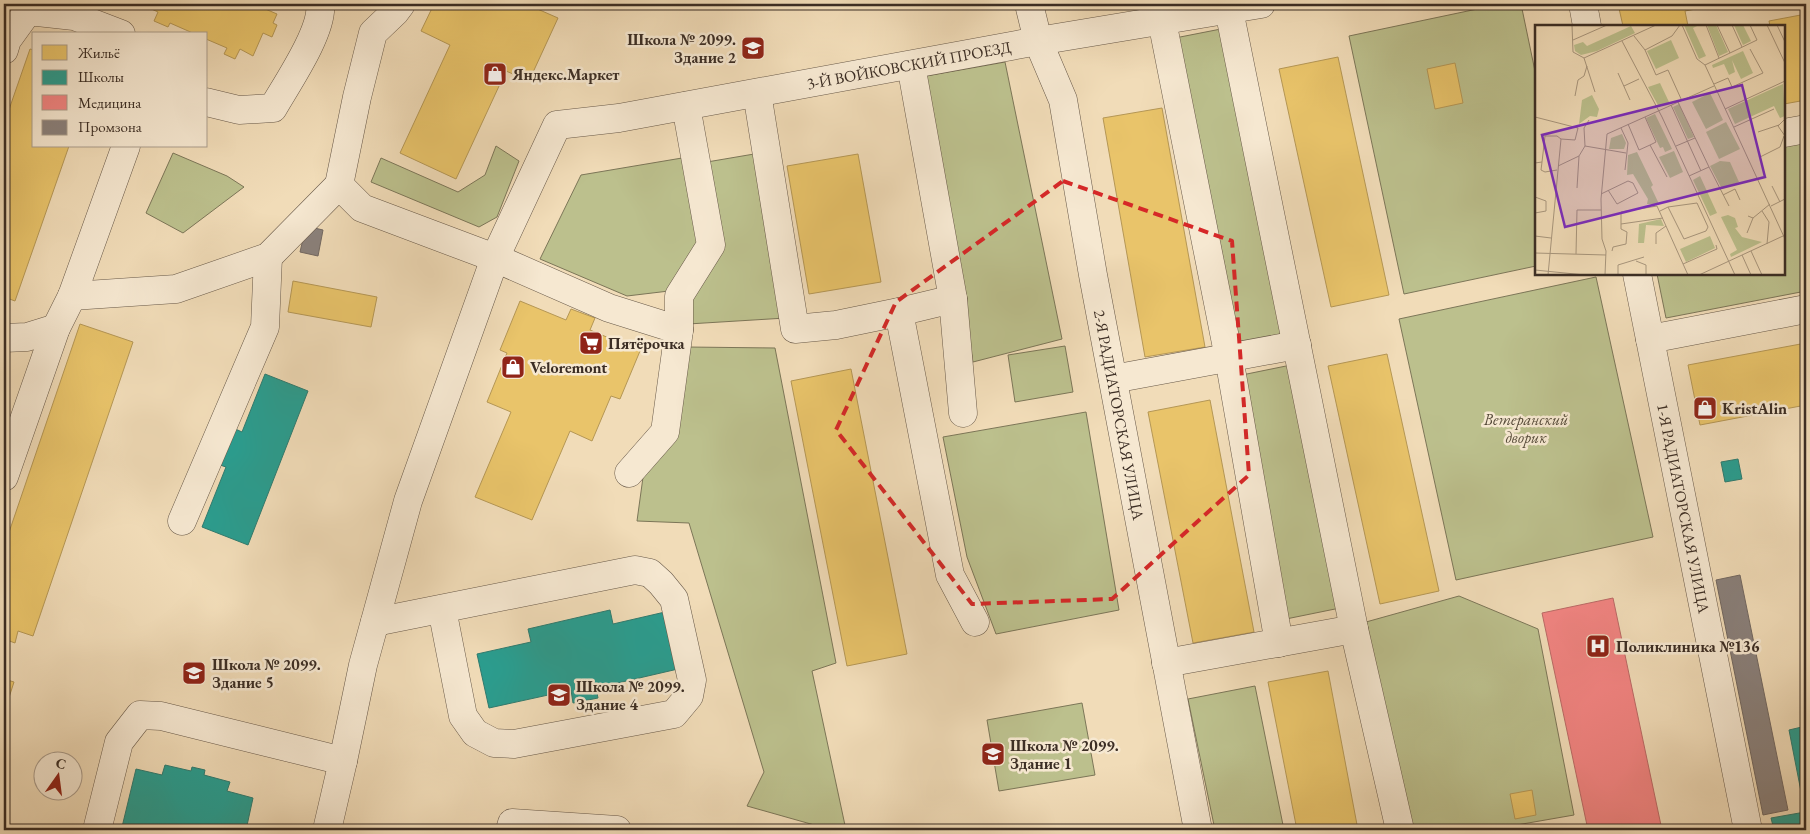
<svg xmlns="http://www.w3.org/2000/svg" width="1810" height="834" font-family="'EB Garamond',serif">
	<style>
		.green { fill: #bcc08d; stroke: #7c7658 }
		.homes { fill: #e9c46a; stroke: #b59755 }
		.schools { fill: #2a9d8f; stroke: #2f7b6f }
		.health { fill: #f28482; stroke: #bb6a66 }
		.industry { fill: #8a817c; stroke: #726862 }
		.lines { fill: none; stroke-linecap: round; stroke-linejoin: round }
		.minor-casing { stroke: #685949; stroke-width: 29 }
		.minor { stroke: #f6e8d1; stroke-width: 28 }
		.marked { fill: none; stroke: #d62828; stroke-width: 4; stroke-dasharray: 10 6; stroke-linejoin: round }
		.labels { text-anchor: middle; stroke-width: 5; stroke-linejoin: round; paint-order: stroke }
		.poi-label { font-size: 16px; font-weight: bold; fill: #3b2d24; stroke: #f6e8d1; text-anchor: start }
		.street-label { font-size: 16px; fill: #3b2d24; stroke: #f6e8d1 }
		.park-label { font-size: 16px; font-style: italic; fill: #554a39; stroke: #f6e8d1 }
		.inset-road { fill: none; stroke: #a8967d; stroke-width: 1 }
		.view { fill: #7b2cbf; fill-opacity: 0.15; stroke: #7b2cbf; stroke-width: 2.5 }
		.inset-edge { fill: none; stroke: #3b2d24; stroke-width: 2.5 }
	</style>
	<rect width="100%" height="100%" fill="#f1dcb8"/>
	<filter id="stains"><feTurbulence type="fractalNoise" baseFrequency=".004" numOctaves="4"/><feColorMatrix values="0 0 0 0 .2 0 0 0 0 .09 0 0 0 0 .02 0 0 0 .5 -.17"/></filter>
	<radialGradient id="worn" r=".72"><stop offset=".6" stop-color="#630" stop-opacity="0"/><stop offset="1" stop-color="#630" stop-opacity=".3"/></radialGradient>
	<g class="green">
		<path d="M1501,4H1521L1536,76V266L1404,294L1349,36Z"/>
		<path d="M1226,28L1286,334L1235,344L1175,38Z"/>
		<path d="M1005,62L1062,339L973,362L921,77Z"/>
		<path d="M1806,139V291L1666,318L1657,274H1784V144Z"/>
		<path d="M496,146L519,161L497,217L479,227L371,182L381,158L458,192L485,175Z"/>
		<path d="M173,153L227,176L244,187L183,233L146,213Z"/>
		<path d="M760,153L786,318L688,324L707,162Z"/>
		<path d="M682,158L702,243L669,291L627,296L540,259L581,175Z"/>
		<path d="M1596,277L1653,537L1456,580L1399,319Z"/>
		<path d="M1065,346L1073,392L1015,402L1008,355Z"/>
		<path d="M687,347L775,348L836,663L812,671L846,830H832L747,806L764,772L689,523L637,521L644,470Z"/>
		<path d="M1291,365L1340,608L1286,619L1237,376Z"/>
		<path d="M1086,412L1119,610L996,634L967,557L943,437Z"/>
		<path d="M1459,596L1538,629L1574,815L1488,830H1411L1366,622Z"/>
		<path d="M1255,686L1284,830H1215L1188,699Z"/>
		<path d="M1082,703L1095,775L999,791L987,720Z"/>
	</g>
	<g class="homes">
		<path d="M146,4H265L263,8L277,14L273,23L277,25L272,37L263,33L253,56L240,49L235,59L224,54L227,48L206,39V34H195L170,23L168,27L154,21L158,12L145,6Z"/>
		<path d="M434,4H526L558,18L529,81L506,71L456,179L400,153L450,45L421,31Z"/>
		<path d="M1618,4H1700L1701,8L1685,11L1688,26H1623Z"/>
		<path d="M1806,14V100L1784,104V26H1770L1769,21Z"/>
		<path d="M30,49L34,50V146H69L15,301L4,297V124Z"/>
		<path d="M1338,57L1389,295L1331,307L1279,69Z"/>
		<path d="M1455,63L1463,103L1435,109L1427,69Z"/>
		<path d="M1162,108L1205,347L1145,357L1103,118Z"/>
		<path d="M858,154L881,282L809,294L787,166Z"/>
		<path d="M293,281L377,297L371,327L288,312Z"/>
		<path d="M520,301L566,320L571,309L595,318L590,330L640,351L620,399L611,396L592,441L570,431L532,520L475,497L511,412L487,402L507,353L500,350Z"/>
		<path d="M80,324L133,342L33,636L18,631L15,643L4,639V547Z"/>
		<path d="M1806,343V405L1700,425L1688,365Z"/>
		<path d="M1387,354L1439,591L1380,604L1328,366Z"/>
		<path d="M851,369L907,654L847,666L791,381Z"/>
		<path d="M1210,400L1254,632L1193,643L1148,412Z"/>
		<path d="M1328,671L1358,830H1297L1268,682Z"/>
		<path d="M4,679L14,682L4,713Z"/>
		<path d="M1532,790L1536,815L1515,819L1510,794Z"/>
	</g>
	<g class="schools">
		<path d="M265,374L308,391L248,545L202,527L226,467L217,464L231,427L242,432Z"/>
		<path d="M1738,459L1742,479L1725,482L1721,462Z"/>
		<path d="M610,610L613,624L665,612L678,669L596,688L598,698L573,703L571,690L489,708L477,654L531,642L528,629Z"/>
		<path d="M1806,726V830H1774L1771,818L1805,812L1789,730Z"/>
		<path d="M165,765L191,771L192,767L205,770L204,775L230,782L227,791L253,798L246,830H137L122,827L136,769L162,775Z"/>
	</g>
	<path class="health" d="M1613,598L1637,712L1662,830H1588L1542,613Z"/>
	<g class="industry">
		<path d="M306,226L323,230L318,256L300,252Z"/>
		<path d="M1740,575L1788,810L1763,815L1716,580Z"/>
	</g>
	<g class="lines">
		<g class="minor-casing">
			<g id="minor">
				<path id="s1" d="M1029,4L1038,41L1063,100L1093,275L1198,830"/>
				<path d="M1583,4L1587,26"/>
				<path d="M1229,10L1354,629"/>
				<path d="M1162,21L1229,358L1279,643"/>
				<path d="M4,50L7,40L28,11L74,16L121,34"/>
				<path d="M911,65L953,299L899,312L950,575L975,622"/>
				<path d="M757,93L795,329L836,325L899,312"/>
				<path d="M206,102L239,110L273,108C286,85 324,30 320,4"/>
				<path d="M1784,133L1806,129"/>
				<path d="M339,185L357,97L373,33L395,12L401,4"/>
				<path id="s2" d="M1637,274L1748,830"/>
				<path d="M72,296L176,289L268,257L339,185L362,208L495,258L609,308L679,330"/>
				<path d="M953,299L963,413"/>
				<path d="M4,338L27,337L56,328"/>
				<path d="M1650,339L1806,309"/>
				<path d="M1113,379L1297,345"/>
				<path d="M629,473L665,432L679,330V296L711,245L686,106"/>
				<path d="M4,477L56,328L72,296L126,146"/>
				<path d="M182,521L265,327L268,257"/>
				<path d="M375,622L635,570L650,573L661,583L674,599L692,680L689,696L674,714L514,744L494,743L475,733L463,716L442,609"/>
				<path d="M1166,663L1354,629L1400,830"/>
				<path d="M97,830L119,742L140,715L161,716L343,761"/>
				<path id="s3" d="M327,830L343,761L363,665L408,501L495,258L557,125L619,118L1038,41L1261,4"/>
				<path d="M510,830L512,823L617,830"/>
			</g>
		</g>
		<use href="#minor" class="minor"/>
	</g>
	<path class="marked" d="M1063,181L1232,241L1249,475L1112,599L972,604L836,430L896,302Z"/>
	<defs>
		<g id="school-square" transform="scale(1.25)"><rect x="-9" y="-9" width="18" height="18" rx="4" fill="#8f2418" stroke="#f6e8d1"/><path d="M0-5L7-2L0 1L-7-2ZM-4 1L0 2.5L4 1V4Q0 6-4 4Z" fill="#fff"/></g>
		<g id="shop-square" transform="scale(1.25)"><rect x="-9" y="-9" width="18" height="18" rx="4" fill="#8f2418" stroke="#f6e8d1"/><path d="M-5-2.5h2.3a2.7 3.5 0 0 1 5.4 0H5L5.5 6h-11ZM-1.5-2.5h3a1.5 2.3 0 0 0-3 0Z" fill="#fff"/></g>
		<g id="supermarket-square" transform="scale(1.25)"><rect x="-9" y="-9" width="18" height="18" rx="4" fill="#8f2418" stroke="#f6e8d1"/><path d="M-6-5.5h2.5l.6 2H6L4.5 2H-2.5L-4.4-4H-6ZM-1.5 3.2a1.3 1.3 0 1 0 .1 0ZM3 3.2a1.3 1.3 0 1 0 .1 0Z" fill="#fff"/></g>
		<g id="hospital-square" transform="scale(1.25)"><rect x="-9" y="-9" width="18" height="18" rx="4" fill="#8f2418" stroke="#f6e8d1"/><path d="M-5-5h3v3.5h4V-5h3V5h-3V1.5h-4V5h-3Z" fill="#fff"/></g>
	</defs>
	<g fill-rule="evenodd">
		<use href="#school-square" x="753" y="48"/>
		<use href="#shop-square" x="495" y="74"/>
		<use href="#supermarket-square" x="591" y="343"/>
		<use href="#shop-square" x="513" y="367"/>
		<use href="#shop-square" x="1705" y="408"/>
		<use href="#hospital-square" x="1598" y="646"/>
		<use href="#school-square" x="194" y="673"/>
		<use href="#school-square" x="559" y="695"/>
		<use href="#school-square" x="993" y="754"/>
	</g>
	<g class="labels">
		<g class="poi-label">
			<text x="736" y="45" text-anchor="end">Школа № 2099.<tspan x="736" dy="18">Здание 2</tspan></text>
			<text x="512" y="80">Яндекс.Маркет</text>
			<text x="608" y="349">Пятёрочка</text>
			<text x="530" y="373">Veloremont</text>
			<text x="1722" y="414">KristAlin</text>
			<text x="1616" y="652">Поликлиника №136</text>
			<text x="212" y="670">Школа № 2099.<tspan x="212" dy="18">Здание 5</tspan></text>
			<text x="576" y="692">Школа № 2099.<tspan x="576" dy="18">Здание 4</tspan></text>
			<text x="1010" y="751">Школа № 2099.<tspan x="1010" dy="18">Здание 1</tspan></text>
		</g>
		<g class="street-label">
			<text dy="6" stroke="none"><textPath href="#s3" startOffset="1101">3-Й ВОЙКОВСКИЙ ПРОЕЗД</textPath></text>
			<text dy="6" stroke="none"><textPath href="#s1" startOffset="422">2-Я РАДИАТОРСКАЯ УЛИЦА</textPath></text>
			<text dy="6" stroke="none"><textPath href="#s2" startOffset="239">1-Я РАДИАТОРСКАЯ УЛИЦА</textPath></text>
		</g>
		<g class="park-label">
			<text x="1526" y="425">Ветеранский<tspan x="1526" dy="18">дворик</tspan></text>
		</g>
	</g>
	<g transform="translate(1535 25)">
		<rect width="250" height="250" fill="#f1dcb8"/>
		<path d="M149,0H164L158,3L171,31L164,34ZM172,0H181L193,27L184,31ZM199,0H208L216,16L208,20ZM96,1L100,8L62,26L46,30L40,26L39,20L48,17L52,21ZM136,15L144,33L121,44L112,26ZM208,26L218,48L206,54L197,35L200,47L194,50L189,39L178,43L177,40ZM125,58L134,77L124,82L113,62ZM248,59L250,91L245,93L239,81L200,99L193,84ZM175,68L188,95L171,104L157,77ZM57,70L64,84L62,92L55,91L44,99L47,75ZM144,79L159,112L153,114L138,82ZM120,89L137,124L130,127L128,122L125,123L111,93ZM191,97L205,124L184,134L171,107ZM87,109L91,118L89,124H74L76,113ZM139,126L148,147L135,153L124,132ZM102,127L118,160L116,162L124,179H112L113,174L98,149L92,150L93,130ZM185,136L195,137L204,157L187,164L175,141ZM165,151L182,188L175,191L158,155ZM193,190L200,193L203,202L200,203L207,212L227,217L196,232L195,229L202,225L186,192ZM126,194L129,201L111,200L109,218H103L104,199ZM175,211L180,223L151,237L145,224Z" fill="#bcc08d"/>
		<path class="inset-road" d="M37,0L38,27L49,33L60,67M145,0L137,11L110,25L121,50L133,45L147,76M147,0L162,34L170,40L250,214M171,0L184,33M182,0L195,28M197,0L207,22M232,0L250,38M242,0L250,17M99,11L110,25M38,15L72,0M87,16L127,92L200,250M49,33L121,0M170,40L222,15L215,0M83,48L95,75M179,59L193,53L197,62L228,48L215,24M89,61L104,54M40,71L43,55L49,51L52,41M143,77L174,142M136,80L166,146M190,84L250,56M0,92L43,103L40,115L26,114L13,250M110,92L121,117L115,120L132,152M250,94L243,101L250,111M93,99L104,125L115,120M199,102L239,84M86,103L93,118L90,145M223,107L244,100M50,121L49,103L54,95M141,121L160,113M225,132L245,122L249,111M7,137L10,111H22L26,114M0,138L7,137L6,145L10,147L22,145M23,141L44,131L50,121L91,128M154,151L174,142L194,181M0,158V172L11,176V186L0,188M237,161L245,177M42,163L44,131M66,169L93,156L98,158L103,168L82,179L73,165M188,170L200,164L205,175M236,181L250,174M125,186L133,182L162,178L173,202L171,206L149,214L133,182M227,186L234,197L232,219M218,193L235,179M86,199L128,193M212,208L218,193L213,191M0,211L16,213M121,219V208L131,201M77,226L78,222L91,219L92,207L86,204V187L122,181L153,250M216,226L227,250M0,228L71,230M41,229L42,185H66M207,230L216,250M101,236L111,240V250M148,239L182,224L181,220M0,245L50,250M70,250L71,226L67,214L66,174L72,109L179,61M83,250V240L109,232M164,250L248,211"/>
		<path class="view" d="M207,60L230,152L30,202L7,110Z"/>
		<rect width="250" height="250" class="inset-edge"/>
	</g>
	<rect width="1810" height="834" fill="none" stroke="#f1dcb8" stroke-width="20"/>
	<rect x="5" y="5" width="1800" height="824" fill="none" stroke="#3b2d24" stroke-width="2.5"/>
	<rect x="10" y="10" width="1790" height="814" fill="none" stroke="#3b2d24"/>
	<rect x="32" y="32" width="175" height="115" fill="#f6e8d1" stroke="#ab9d8c"/>
	<rect x="42" y="45" width="25" height="15" fill="#e9c46a" stroke="#ab9d8c"/>
	<text x="78" y="58" font-size="15" fill="#3b2d24">Жильё</text>
	<rect x="42" y="70" width="25" height="15" fill="#2a9d8f" stroke="#ab9d8c"/>
	<text x="78" y="82" font-size="15" fill="#3b2d24">Школы</text>
	<rect x="42" y="95" width="25" height="15" fill="#f28482" stroke="#ab9d8c"/>
	<text x="78" y="108" font-size="15" fill="#3b2d24">Медицина</text>
	<rect x="42" y="120" width="25" height="15" fill="#8a817c" stroke="#ab9d8c"/>
	<text x="78" y="132" font-size="15" fill="#3b2d24">Промзона</text>
	<g transform="translate(58 776) rotate(14)"><circle r="24" fill="#f6e8d1" stroke="#ab9d8c"/>
	<path d="M0-4L9 19L0 12L-9 19Z" fill="#8f2418"/>
	<text y="-8" font-size="14" font-weight="bold" text-anchor="middle" fill="#3b2d24">С</text>
	</g>
	<rect width="100%" height="100%" filter="url(#stains)"/>
	<rect width="100%" height="100%" fill="url(#worn)"/>
</svg>
